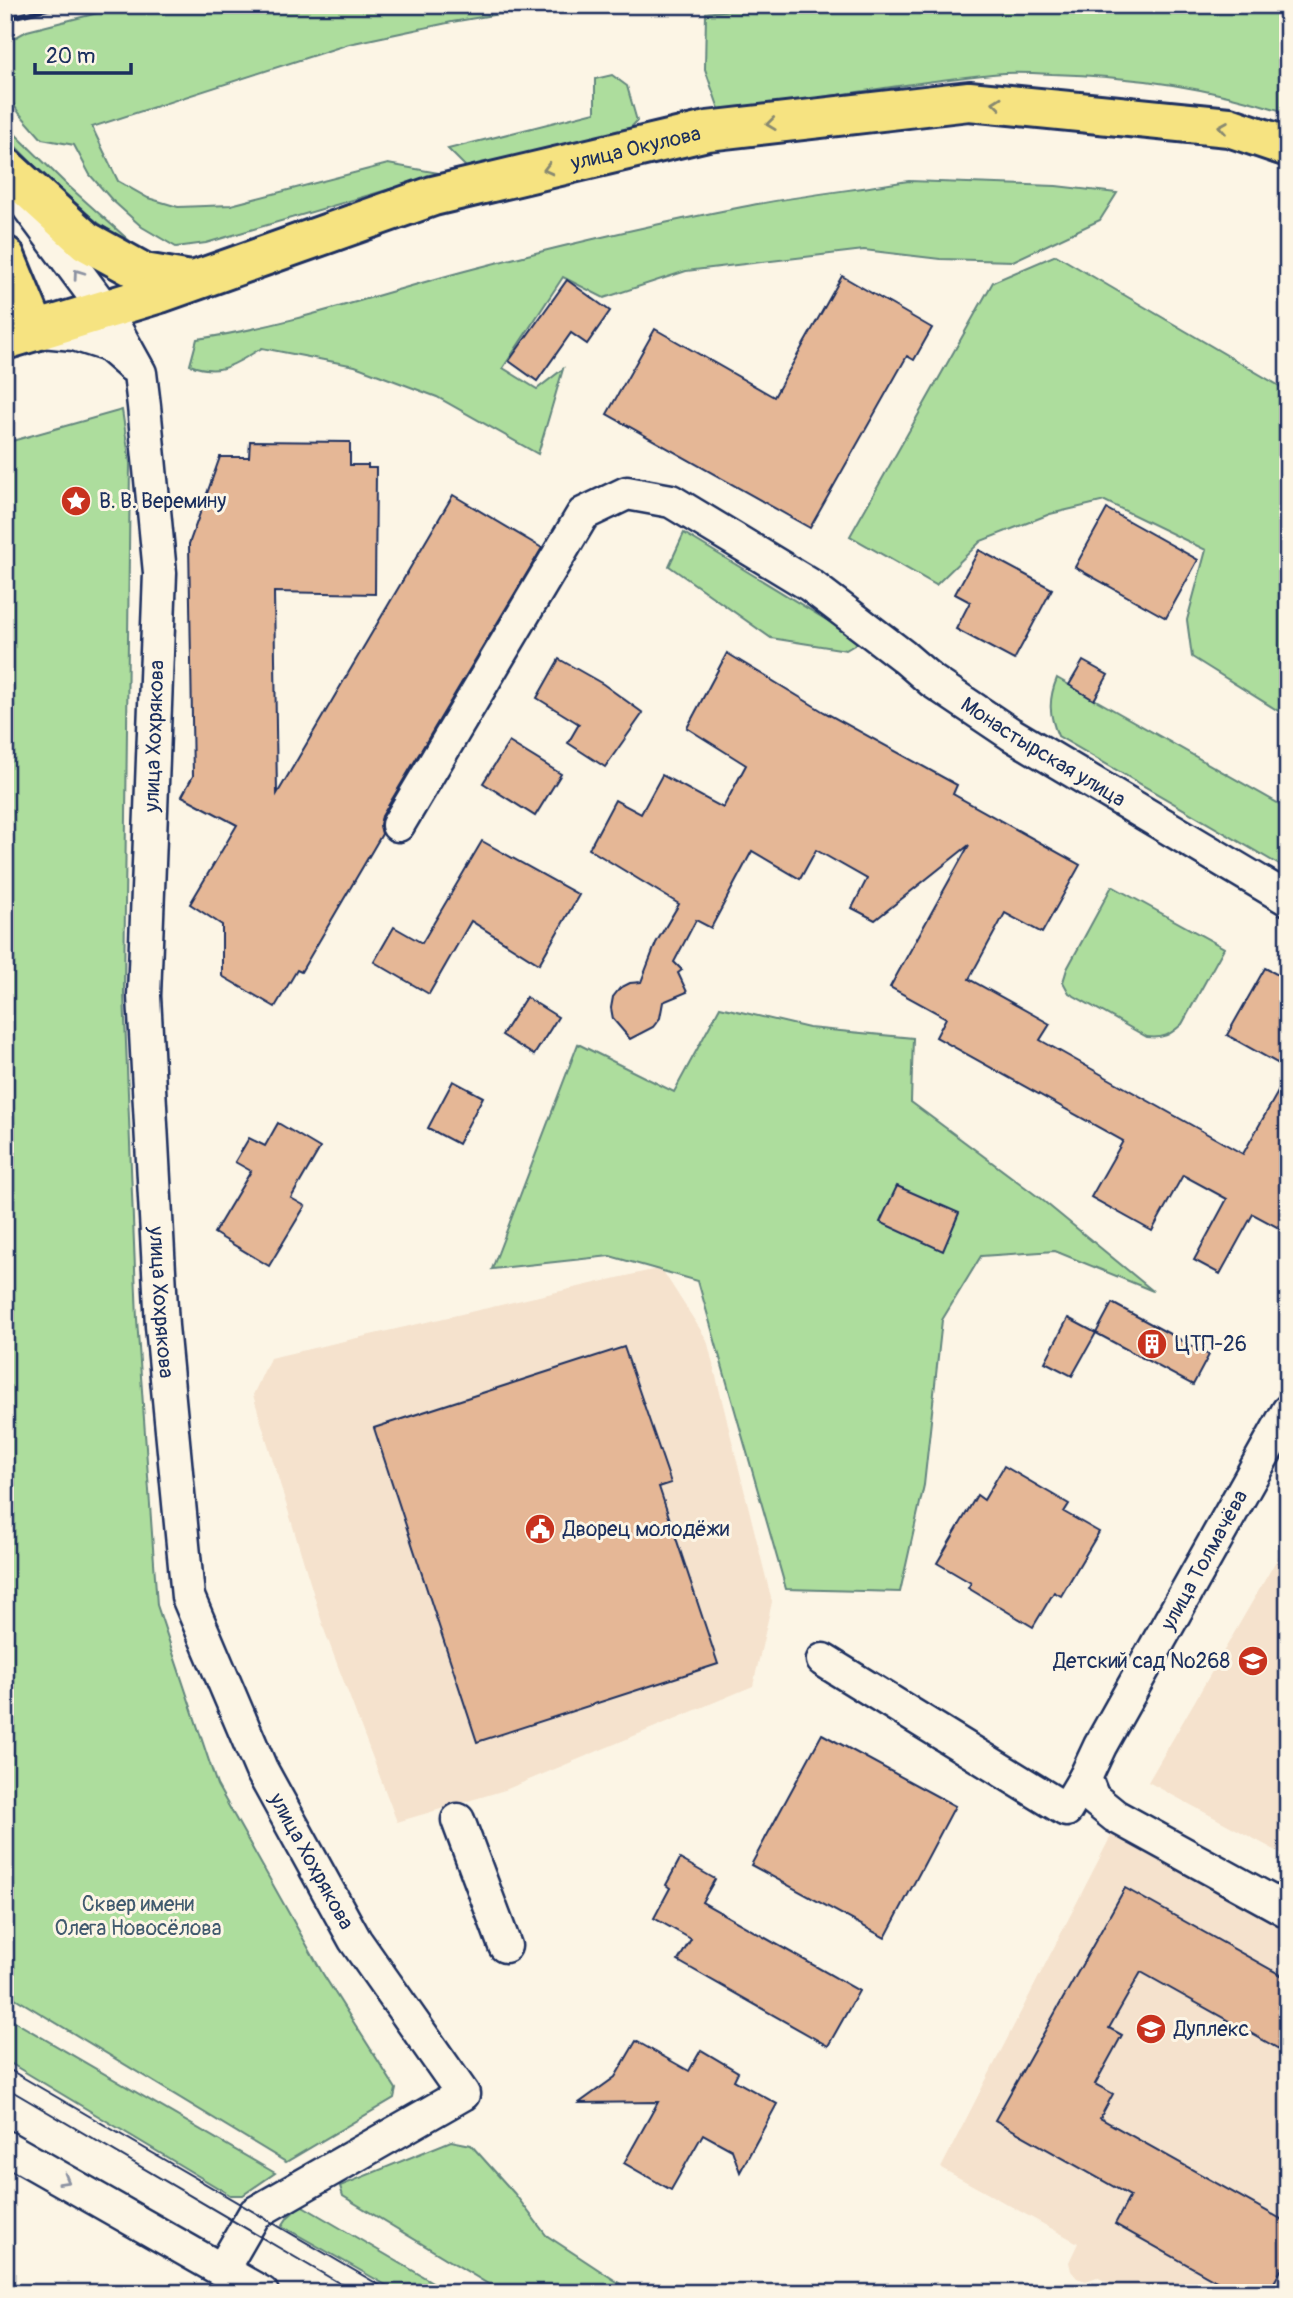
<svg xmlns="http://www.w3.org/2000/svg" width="1293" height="2298" font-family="Pangolin,sans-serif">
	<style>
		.built { fill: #f5e2cd }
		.green { fill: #addd9d; stroke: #64867e; stroke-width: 2 }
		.building { fill: #e5b796; stroke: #1b2f5e; stroke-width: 2 }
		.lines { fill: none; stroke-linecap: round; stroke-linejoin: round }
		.minor-casing { stroke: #1b2f5e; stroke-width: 37 }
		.major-casing { stroke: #1b2f5e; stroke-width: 44 }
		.minor { stroke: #fcf5e5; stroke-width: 32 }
		.major { stroke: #f6e381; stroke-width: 38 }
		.tram { stroke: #1b2f5e; stroke-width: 2 }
		.rail { stroke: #1b2f5e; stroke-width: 5 }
		.oneway { stroke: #888970 }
		.oneway2 { stroke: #8c92a2 }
		.labels { text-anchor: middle; stroke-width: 6; stroke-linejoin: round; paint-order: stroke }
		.street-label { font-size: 21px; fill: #1b2f5e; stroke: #fcf5e5 }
		.poi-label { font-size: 21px; fill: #1b2f5e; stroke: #fcf5e5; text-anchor: start }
		.park-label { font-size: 21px; fill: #405a6e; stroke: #fcf5e5 }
	</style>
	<rect width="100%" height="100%" fill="#fcf5e5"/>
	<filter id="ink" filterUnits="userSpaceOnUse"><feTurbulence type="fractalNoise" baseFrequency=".0143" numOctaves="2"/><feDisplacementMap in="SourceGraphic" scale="14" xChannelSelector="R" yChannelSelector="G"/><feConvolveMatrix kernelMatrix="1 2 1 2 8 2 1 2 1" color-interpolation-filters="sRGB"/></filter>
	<g filter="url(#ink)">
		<g class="built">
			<path d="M661,1268L707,1340L772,1602L753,1686L505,1790L397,1822L325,1632L253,1395L270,1358Z"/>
			<path d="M1288,1540V1857L1148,1782Z"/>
			<path d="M1115,1828L1288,1927V2293H1126L1097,2277L1086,2281L1077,2278L1071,2271L1069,2262L1078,2243L941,2168Z"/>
		</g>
		<g class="green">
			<path d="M129,5H552L452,22L349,44L92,127L118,181L148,198L178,207L231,205L388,164L439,173L431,179L390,189L206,243L176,247L142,227L112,200L90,175L74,145L42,139L19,113L5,91V43L27,31Z"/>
			<path d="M772,5H1288V113C1212,88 1131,76 1052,74C1036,73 1020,72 1004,73C909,81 815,102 719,109L705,69L706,13Z"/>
			<path d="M612,75L627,86L637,121L624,135L470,171L448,149L595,112V79Z"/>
			<path d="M5,124L64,182L133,244H129C83,216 42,175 5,135Z"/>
			<path d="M909,181L1056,186L1117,193L1100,220L1013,261L940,259L864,250L686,271L604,298L563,277L503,368L537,389L563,369L538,454L437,397L355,366L262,348C235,363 222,377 190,365L197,339C295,325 388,290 484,266C569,244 655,224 742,207C797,196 853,190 909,181Z"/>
			<path d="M1056,255L1288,391V717L1192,657L1187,620L1206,550L1105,501L1050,514L981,541L936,585L850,536L993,282Z"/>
			<path d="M122,410L130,463L124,993L137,1319L157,1605L217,1785L323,1974L396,2089L394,2098L286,2162L5,1992V443Z"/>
			<path d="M684,533L861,641L846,650L771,638L669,566Z"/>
			<path d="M1057,678L1288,809V870L1058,736C1049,715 1048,700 1057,678Z"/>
			<path d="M1112,886L1224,948L1182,1024C1170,1035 1163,1039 1147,1037L1069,993L1063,982L1067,969Z"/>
			<path d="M720,1007L809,1028L913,1038L911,1102L1041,1199L1153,1291L1055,1251L981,1256L942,1320L924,1485L900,1592L786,1589L698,1281L610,1256L492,1269L578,1044L674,1092Z"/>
			<path d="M5,2016L275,2173L243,2195H230L5,2060Z"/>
			<path d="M451,2141L471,2145L514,2193L546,2235L634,2293H503L343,2196L340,2186Z"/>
			<path d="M301,2205L451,2293H400L282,2226L288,2217Z"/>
		</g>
		<g class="building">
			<path d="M842,276L932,328L914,360L907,356L810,528L607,414L655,329L774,397Z"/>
			<path d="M567,280L610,311L587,344L571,333L537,381L509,361Z"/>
			<path d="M250,441L350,442V465H368V468H376L375,594L274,592L277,794L453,495L542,548L382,816L380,825L382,834L301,972L297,970L275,1007L222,976V925L190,904L237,825L182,796L193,776L189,544L220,457H249Z"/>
			<path d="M1107,509L1198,560L1166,618L1075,567Z"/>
			<path d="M979,550L1052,589L1014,660L956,629L970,602L955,594Z"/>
			<path d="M727,653L824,712L957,785L953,794L1080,865L1042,933L1005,913L969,979L1050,1024L1040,1040L1243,1154L1288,1074V1233L1253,1214L1220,1274L1194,1260L1227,1199L1183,1175L1152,1231L1091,1197L1123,1141L936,1037L946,1018L890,987L969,845L875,920L852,908L867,879L816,850L800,879L752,851L711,928L696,920L674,962L682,970L678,973L687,992L663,1002L660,1018L653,1027L630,1039L613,1019L611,1008L613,997L620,988L630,983L641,982L656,943L679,904L589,849L615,800L641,814L662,775L723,808L746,765L687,728Z"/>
			<path d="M559,659L603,684L643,713L605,767L568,743L579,724L537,698Z"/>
			<path d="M1083,661L1108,675L1094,700L1069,685Z"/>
			<path d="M509,742L561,774L535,816L483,783Z"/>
			<path d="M482,841L579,895L539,964L471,921L429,994L374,962L394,927L422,943Z"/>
			<path d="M1265,968L1288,980V1069L1227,1035Z"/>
			<path d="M526,997L558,1017L534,1055L502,1035Z"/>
			<path d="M453,1081L483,1097L458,1144L428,1128Z"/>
			<path d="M278,1123L320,1148L291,1198L305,1206L269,1266L214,1233L251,1171L235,1162L249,1138L265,1146Z"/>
			<path d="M897,1186L959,1213L943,1251L880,1222Z"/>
			<path d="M1112,1303L1209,1355L1193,1385L1096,1333Z"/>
			<path d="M1068,1318L1096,1333L1072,1376L1045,1362Z"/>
			<path d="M624,1347L671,1483L659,1487L718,1664L477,1742L374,1428Z"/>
			<path d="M1004,1466L1069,1504L1064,1512L1099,1532L1061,1596L1054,1592L1033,1627L968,1588L971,1583L937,1563L977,1495L984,1500Z"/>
			<path d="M822,1734L955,1806L885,1938L751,1865Z"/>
			<path d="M680,1859L715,1879L702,1902L859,1991L828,2046L678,1961L691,1939L654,1918L670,1888L666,1885Z"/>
			<path d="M1125,1888L1288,1979V2034L1279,2049L1141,1972L1109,2028L1122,2035L1095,2084L1113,2094L1100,2118L1288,2223V2258L1268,2293H1238L1115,2224L1130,2196L995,2120Z"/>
			<path d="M636,2041L689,2071L701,2050L738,2072L734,2080L777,2104L740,2172L732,2150L703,2134L671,2190L624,2163L658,2102L579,2103L615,2077Z"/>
		</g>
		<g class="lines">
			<g class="minor-casing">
				<g id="minor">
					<path id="s1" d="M21,197L105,310L140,373L144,406L160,573L144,996L162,1326L188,1597L261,1769L355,1940L463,2094L255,2213L222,2270"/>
					<path d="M42,331L74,334L108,345L131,365"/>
					<path id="s2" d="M398,825L583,514L627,493L671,501L810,585L903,656L932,681L1011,734L1288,899"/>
					<path d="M1288,1411L1100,1746L1085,1778L1093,1798L1115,1816L1288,1911"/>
					<path d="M823,1660L1066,1810L1085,1778"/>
					<path d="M458,1820L505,1946"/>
					<path d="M5,2147L262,2293"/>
				</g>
			</g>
			<g class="major-casing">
				<g id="major">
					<path d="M5,167L86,241L144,273L191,281"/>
					<path d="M5,256L36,331"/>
					<path id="s3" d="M5,340L160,293L433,196L707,131L969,101L1229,127L1288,147"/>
				</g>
			</g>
			<use href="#minor" class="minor"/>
			<use href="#major" class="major"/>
			<g class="tram">
				<path d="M5,2067L393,2293"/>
				<path d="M5,2087L356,2293"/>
			</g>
			<path class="rail" d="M5,19L62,5"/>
		</g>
		<defs><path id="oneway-chevron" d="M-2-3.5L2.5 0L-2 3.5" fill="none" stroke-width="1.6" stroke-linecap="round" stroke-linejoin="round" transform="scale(1.75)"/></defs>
		<g class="oneway">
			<use href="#oneway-chevron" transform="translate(997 103) rotate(-174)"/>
			<use href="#oneway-chevron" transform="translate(771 124) rotate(173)"/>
			<use href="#oneway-chevron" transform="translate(1223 127) rotate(-171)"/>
			<use href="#oneway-chevron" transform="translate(548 169) rotate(166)"/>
		</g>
		<g class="oneway2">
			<use href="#oneway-chevron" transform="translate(78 274) rotate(-126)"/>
			<use href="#oneway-chevron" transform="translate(65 2180) rotate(30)"/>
		</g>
	</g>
	<defs>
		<g id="sight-disc" transform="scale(1.575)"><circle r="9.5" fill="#c8321e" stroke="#fcf5e5"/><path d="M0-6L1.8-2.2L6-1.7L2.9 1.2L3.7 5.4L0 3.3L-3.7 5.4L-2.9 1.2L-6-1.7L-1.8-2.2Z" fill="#fff"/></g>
		<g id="building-disc" transform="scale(1.575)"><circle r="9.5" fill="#c8321e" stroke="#fcf5e5"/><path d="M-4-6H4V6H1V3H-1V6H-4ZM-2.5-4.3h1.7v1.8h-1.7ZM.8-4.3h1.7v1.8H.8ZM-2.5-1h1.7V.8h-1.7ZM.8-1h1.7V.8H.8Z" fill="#fff"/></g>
		<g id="civic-disc" transform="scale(1.575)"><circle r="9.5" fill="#c8321e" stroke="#fcf5e5"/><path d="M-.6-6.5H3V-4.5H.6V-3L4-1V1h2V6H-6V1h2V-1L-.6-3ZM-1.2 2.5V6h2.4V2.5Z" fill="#fff"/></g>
		<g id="school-disc" transform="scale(1.575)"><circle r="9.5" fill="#c8321e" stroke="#fcf5e5"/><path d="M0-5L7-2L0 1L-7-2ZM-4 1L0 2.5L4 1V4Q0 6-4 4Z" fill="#fff"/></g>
	</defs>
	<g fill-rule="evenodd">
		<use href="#sight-disc" x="76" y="501"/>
		<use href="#building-disc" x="1152" y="1344"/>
		<use href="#civic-disc" x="540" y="1529"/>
		<use href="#school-disc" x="1253" y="1661"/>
		<use href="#school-disc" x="1151" y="2029"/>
	</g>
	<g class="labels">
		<g class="street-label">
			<text dy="7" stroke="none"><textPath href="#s3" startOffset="660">улица Окулова</textPath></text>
			<text transform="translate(154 736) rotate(-88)" y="7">улица Хохрякова</text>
			<text dy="7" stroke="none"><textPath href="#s2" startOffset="905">Монастырская улица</textPath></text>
			<text dy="7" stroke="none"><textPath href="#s1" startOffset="1144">улица Хохрякова</textPath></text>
			<text transform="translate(1204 1560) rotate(-61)" y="7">улица Толмачёва</text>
			<text dy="7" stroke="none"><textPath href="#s1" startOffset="1732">улица Хохрякова</textPath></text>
		</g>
		<g class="poi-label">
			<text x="99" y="508">В. В. Веремину</text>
			<text x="1175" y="1351">ЦТП-26</text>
			<text x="563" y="1536">Дворец молодёжи</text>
			<text x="1230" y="1668" text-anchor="end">Детский сад №268</text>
			<text x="1174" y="2036">Дуплекс</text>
		</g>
		<g class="park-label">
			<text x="138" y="1911">Сквер имени<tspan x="138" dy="24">Олега Новосёлова</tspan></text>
		</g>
	</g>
	<rect width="1293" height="2298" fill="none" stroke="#fcf5e5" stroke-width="28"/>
	<rect x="14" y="14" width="1265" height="2270" fill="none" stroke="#1b2f5e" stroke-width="2.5" filter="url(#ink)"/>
	<path d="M35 63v10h96v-10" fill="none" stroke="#1b2f5e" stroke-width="3.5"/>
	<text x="46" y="63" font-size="21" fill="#1b2f5e" stroke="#fcf5e5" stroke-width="5" paint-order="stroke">20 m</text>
</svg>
